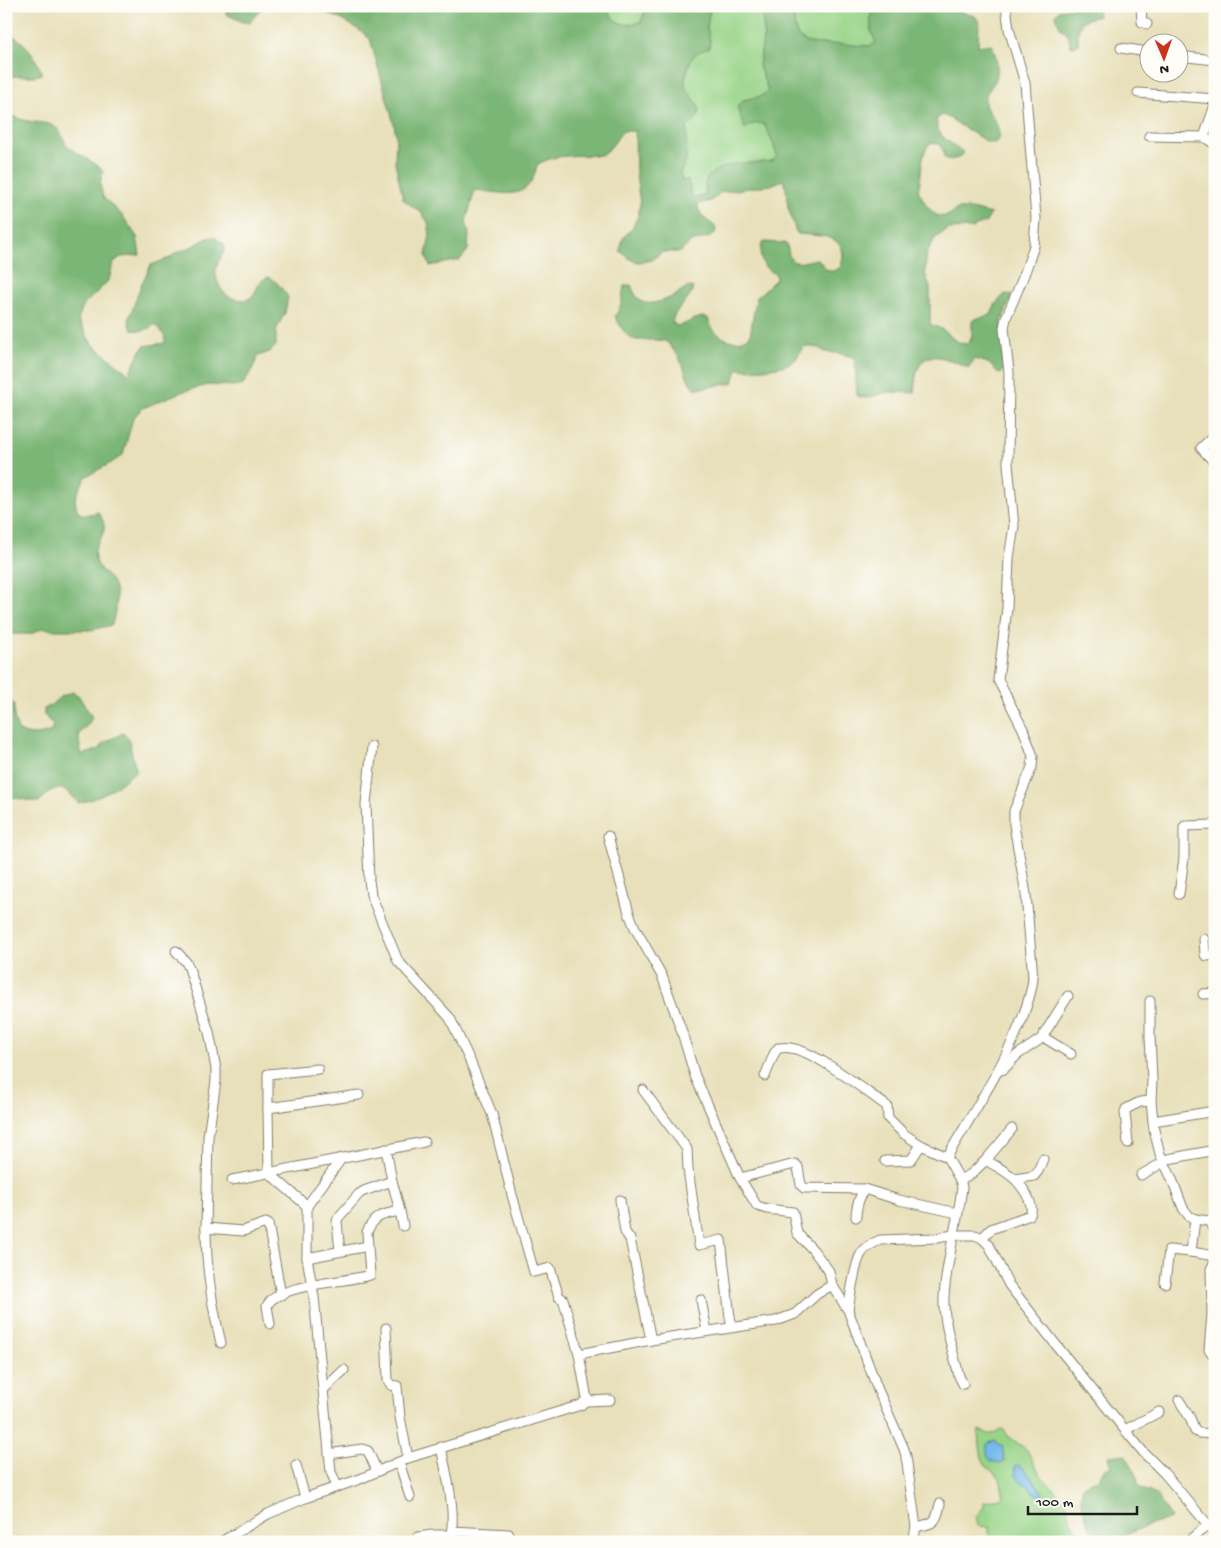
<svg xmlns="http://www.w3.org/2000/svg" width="1221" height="1548" font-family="'Gochi Hand',sans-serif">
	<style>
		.green { fill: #98d488; stroke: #5a7852; fill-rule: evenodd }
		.forest { fill: #7ab674; stroke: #4b6948 }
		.water { fill: #76b9eb; stroke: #496a84 }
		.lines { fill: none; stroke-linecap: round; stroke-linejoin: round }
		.minor-casing { stroke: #827e6b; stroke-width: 11 }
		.minor { stroke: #fff; stroke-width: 9 }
	</style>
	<rect width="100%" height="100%" fill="#fdfcf7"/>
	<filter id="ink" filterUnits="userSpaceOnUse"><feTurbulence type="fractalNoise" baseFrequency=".02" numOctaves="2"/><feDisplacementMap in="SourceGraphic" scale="10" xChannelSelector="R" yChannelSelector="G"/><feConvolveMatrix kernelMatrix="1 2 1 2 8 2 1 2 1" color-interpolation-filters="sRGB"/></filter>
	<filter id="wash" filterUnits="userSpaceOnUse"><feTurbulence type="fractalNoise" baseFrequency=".0096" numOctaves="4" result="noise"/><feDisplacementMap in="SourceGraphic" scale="20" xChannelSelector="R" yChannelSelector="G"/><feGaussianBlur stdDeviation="1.12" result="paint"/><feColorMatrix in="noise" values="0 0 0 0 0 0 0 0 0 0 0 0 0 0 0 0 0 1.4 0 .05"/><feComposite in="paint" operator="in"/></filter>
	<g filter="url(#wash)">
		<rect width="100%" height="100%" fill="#e8e0ba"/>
		<g class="green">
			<path d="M604,6H647L641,22C620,28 616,23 604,6Z"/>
			<path d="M710,6C727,6 746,3 762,10L764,33L759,66L768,91L763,96L743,100L750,125L757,123L764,124L773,143L777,156L772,161L759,163L705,183C707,193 705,196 695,198L691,195L688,180L681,181L680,173L683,167L687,127L695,120L699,114V108L684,86L685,79L691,58L710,41L707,28Z"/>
			<path d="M794,6H872L871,17V31L876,43L870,46H855L808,43L797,36L794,24Z"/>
			<path d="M1001,1429L1004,1430L1008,1436L1027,1450L1040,1475L1064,1499L1067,1505L1070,1521L1085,1542H989V1527L978,1526L976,1516L984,1507V1502L1004,1497L1000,1478L987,1467L982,1458L978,1434L979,1430C988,1434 993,1437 1001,1429ZM1026,1471L1043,1493L1032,1492L1029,1486Z"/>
		</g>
		<g class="forest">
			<path d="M227,6H263L250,22H243L226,14Z"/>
			<path d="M311,6H604C616,23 620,28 641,22L647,6H710L707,28L710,41L709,48C705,50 699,51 695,54C689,59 682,82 686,88C689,94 697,100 699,108C701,116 693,122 687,127L686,161L680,173L682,181L688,180L691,195L695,198C715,195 699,184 710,175C727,160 751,164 772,161L777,156L773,143L764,124C756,122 751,124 745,129L738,111V105C747,95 759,101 768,91L759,66L764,33L762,10L756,8L745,6H794C792,47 804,44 839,44C849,44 859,46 870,46L876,43L871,31V17L872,6H941L975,16L979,22L978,46L991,44C996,51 999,70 996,79C993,87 983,93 985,103C986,110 993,117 996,123C998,128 999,133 1000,138L994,143L987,142L949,118L943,115L937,118C934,137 952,142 964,153L959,158L949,160L944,157L943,150L939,144L931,143C919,151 923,177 918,190C924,201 933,222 949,215C953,213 954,209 959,209C969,207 982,212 991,214L986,222L972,228L949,229L935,238L927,252L925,273L930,287V324C935,326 942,329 946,332C953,339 958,344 969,344L972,335V321L978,318L991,315L995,305L1005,294L1012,295L1002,321L1003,371L1001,374L998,373L988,363L975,359L968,368C959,363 935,352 925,359C923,361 919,366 918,369C915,376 916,386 915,393L887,392L867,398L857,396L855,363L853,357L838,353L825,352L819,348L805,346C801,350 799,354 796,359C786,369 750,371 737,369L733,383L701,388H694L690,383L679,357L666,341C635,336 633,351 615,316C622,307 622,297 624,286L631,285C637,301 643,307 661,301C665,299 672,298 676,295C682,290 684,287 693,287C692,301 675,307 672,322L677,326C688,325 697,314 708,318C712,336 734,348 750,336L756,298L776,279V274C762,270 757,255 763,242L785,243C788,247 788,250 789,255C793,269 809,259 818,259L826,269L833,271L840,268C841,264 843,259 843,256C843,233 814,236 798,234L796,232L788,207L786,188L783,180L771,185L721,192L711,201L698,204C697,214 708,221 716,227L715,233L710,237L691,242L681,252H662L652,260L639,262L633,261L620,251L623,238L632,228L638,216L640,203L636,175L635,131H623C615,140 612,149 601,155C580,156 555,153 537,165C529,203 506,193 475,190L466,221L469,234L468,250L460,260L430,266L426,255L430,235L428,222L419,210L413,207L403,199L395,162L396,136L394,124L370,39C353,23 332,15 311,6Z"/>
			<path d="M1074,6H1094L1097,9L1098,16C1077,21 1079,24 1078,44L1071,47L1068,34L1060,27L1055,15L1059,10L1073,8Z"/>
			<path d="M6,33C23,37 37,59 42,74L35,76H6Z"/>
			<path d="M6,113C13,116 21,120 28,121C37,123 48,122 55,127C63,132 62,140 68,146C79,156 93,160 103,171L100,184L103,197L122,215L137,237L140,255L121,257L115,261L112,267L109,280L83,306L78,319L91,343L129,374L140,352L144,346L165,343V337L156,324C147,329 143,333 132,329L129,323L130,316L141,285L151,265L170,258L176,253L189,248L208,238L214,237L225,245C225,253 221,256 218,263C212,277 221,297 236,299C241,300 247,301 251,297C259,290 256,282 268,277C277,281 282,289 288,297L285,313L278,326L276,332V346L270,352L258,356L253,368L242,386L208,385L181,392L143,408L133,418L123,455L111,463L85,477L75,499L76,506L79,513L85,515L98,512C115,535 91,540 95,558C97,568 105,573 111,580C120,593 115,612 112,625L91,630H56L43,628L31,634H8L6,636Z"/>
			<path d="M72,692L78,695L92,717L89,723L79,734V742L82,755L100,749L104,743L123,733L128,737L136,770C125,783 95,801 78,803C72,794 61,784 51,791C46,795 43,799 38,802C27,801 18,797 6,797V693L14,705V718L18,730C29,737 39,736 51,731L53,725L44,715V709L50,706L60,697Z"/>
			<path d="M1125,1454L1136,1473L1139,1487L1156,1495L1171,1518C1152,1525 1135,1529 1117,1539L1106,1534L1093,1536C1087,1522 1078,1500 1083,1486L1099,1479L1103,1471L1111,1465L1109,1456Z"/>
		</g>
		<g class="water">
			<path d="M995,1441L1002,1446L1005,1461L1001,1464C985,1460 987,1457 987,1444Z"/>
			<path d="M1018,1465L1026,1471L1043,1493V1496L1032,1492L1029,1486L1020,1481L1016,1476L1015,1466Z"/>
		</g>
	</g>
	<g filter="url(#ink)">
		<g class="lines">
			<g class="minor-casing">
				<g id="minor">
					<path d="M1141,6L1142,22L1147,24"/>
					<path d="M1121,48L1148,52"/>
					<path d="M1178,56L1215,60"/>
					<path d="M1138,93L1215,99"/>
					<path d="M1149,136L1204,137L1215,105"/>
					<path d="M1204,137L1215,144"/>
					<path d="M1215,435L1201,448L1215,463"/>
					<path d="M608,836L629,913L635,928L662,976L681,1029L695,1076L740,1178L757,1206L767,1209L793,1212L797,1233L813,1250L829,1271L832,1285L848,1310L878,1390L904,1449L906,1456L916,1527L913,1542"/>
					<path d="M1179,894L1184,858V827L1185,826L1215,825"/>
					<path d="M1204,939L1205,955L1207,956L1215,955"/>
					<path d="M176,951L186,962L189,968L209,1032L216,1069V1081L208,1137L206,1228L243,1231L266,1223L268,1224L281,1295"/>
					<path d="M1203,994L1215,993"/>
					<path d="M1150,1001V1036L1152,1080L1151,1101L1154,1130L1160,1154L1172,1179L1183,1208L1189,1216L1195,1219L1191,1252L1215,1256"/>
					<path d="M1043,1037L1071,1054"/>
					<path d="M998,1071L1004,1069L1017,1055L1041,1039L1068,996"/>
					<path d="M765,1076L774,1054L778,1048C782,1048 786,1047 790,1048C816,1051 865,1091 887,1106L888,1118L904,1134L921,1145"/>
					<path d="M643,1090L687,1149L688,1169L699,1245L721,1240L730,1317L732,1327"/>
					<path d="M268,1108V1074L318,1069"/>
					<path d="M1153,1121L1215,1111"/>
					<path d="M1128,1143L1125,1113L1126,1109L1140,1102L1151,1101"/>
					<path d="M986,1160L1012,1129"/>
					<path d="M1163,1160L1215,1150"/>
					<path d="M885,1161L911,1160L921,1145L947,1157"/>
					<path d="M1141,1175L1164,1162"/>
					<path d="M740,1178L795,1164L798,1167L801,1185L804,1188L864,1189L899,1200L957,1213"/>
					<path d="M1015,1179L1034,1176L1038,1171L1043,1159"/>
					<path d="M232,1180L424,1142"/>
					<path d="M960,1180L971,1174L986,1160C995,1166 1008,1172 1016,1180C1023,1188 1035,1204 1030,1215L991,1229L982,1238"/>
					<path d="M620,1200L625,1232L630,1239L651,1340"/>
					<path d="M307,1206L269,1173L268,1108L359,1095"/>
					<path d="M400,1211L403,1226"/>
					<path d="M856,1217C856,1206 859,1198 864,1189"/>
					<path d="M1195,1219L1209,1221L1215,1232"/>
					<path d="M206,1228C206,1267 212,1306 221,1343"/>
					<path d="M340,1251L337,1222L338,1218L359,1194L364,1191L392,1181L386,1149"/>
					<path d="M307,1258L368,1246"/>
					<path d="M1215,1262L1211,1269L1212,1314L1209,1350L1215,1356"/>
					<path d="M1165,1283L1169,1250L1191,1252"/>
					<path d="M701,1300L707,1331"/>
					<path d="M848,1310C850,1298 855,1263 861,1254C865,1247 873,1243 880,1240L937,1238L953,1235H975L982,1238L989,1245L1009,1285L1057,1346L1125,1430L1144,1453L1164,1473L1215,1533"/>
					<path d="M270,1324L267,1306C276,1284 349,1282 370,1275L367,1232C375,1214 383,1215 400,1211L392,1181"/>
					<path d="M386,1328L388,1380L391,1385L397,1386L400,1417L408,1458"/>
					<path d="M579,1354L651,1340L776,1321L795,1314L817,1294L832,1285"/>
					<path d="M963,1384L959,1376C953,1350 943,1323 944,1297C946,1260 958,1223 962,1187L960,1180L947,1157C973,1112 1003,1068 1022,1019C1027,1005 1032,992 1033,978L1026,894L1014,825V811L1032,767L1033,756L1023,729L998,680L1007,608L1009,558L1014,526L1008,464L1009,372L1004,328L1006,318L1024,275L1034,246L1036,218L1025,83L1009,29L1006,6"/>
					<path d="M324,1389L344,1370"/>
					<path d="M1179,1400L1190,1418L1195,1431L1199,1433L1215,1434"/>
					<path d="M587,1401L610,1400"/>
					<path d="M1125,1430L1159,1412"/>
					<path d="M441,1447C446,1473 458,1516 449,1542"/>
					<path d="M329,1454L362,1449L368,1451L377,1471"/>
					<path d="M399,1462L410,1497"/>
					<path d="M296,1465L305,1498"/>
					<path d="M337,1486L331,1472L314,1297L307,1258V1206L341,1159"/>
					<path d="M916,1527C935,1523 936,1523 940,1504"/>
					<path d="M452,1531L509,1534"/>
					<path d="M418,1537L432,1535H451"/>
					<path d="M1192,1538L1208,1525"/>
					<path d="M221,1542L268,1514L305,1498L360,1479L408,1458L581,1405L587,1399L579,1354L563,1299L559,1297L550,1268L534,1272L512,1195L492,1114L470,1061L450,1018L398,961L371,895L369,880L366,804L372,747"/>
				</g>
			</g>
			<use href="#minor" class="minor"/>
		</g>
	</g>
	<rect width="1221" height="1548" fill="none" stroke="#fdfcf7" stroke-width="25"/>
	<g transform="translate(1164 58) rotate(178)"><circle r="24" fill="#fdfcf7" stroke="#a3a29f"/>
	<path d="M0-4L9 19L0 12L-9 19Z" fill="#c8321e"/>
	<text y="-8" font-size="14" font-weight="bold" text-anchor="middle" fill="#1c1c1c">N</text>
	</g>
	<path d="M1028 1506v8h109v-8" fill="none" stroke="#1c1c1c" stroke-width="2.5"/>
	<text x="1036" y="1506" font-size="15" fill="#1c1c1c" stroke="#fdfcf7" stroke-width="4" paint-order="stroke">100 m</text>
</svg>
